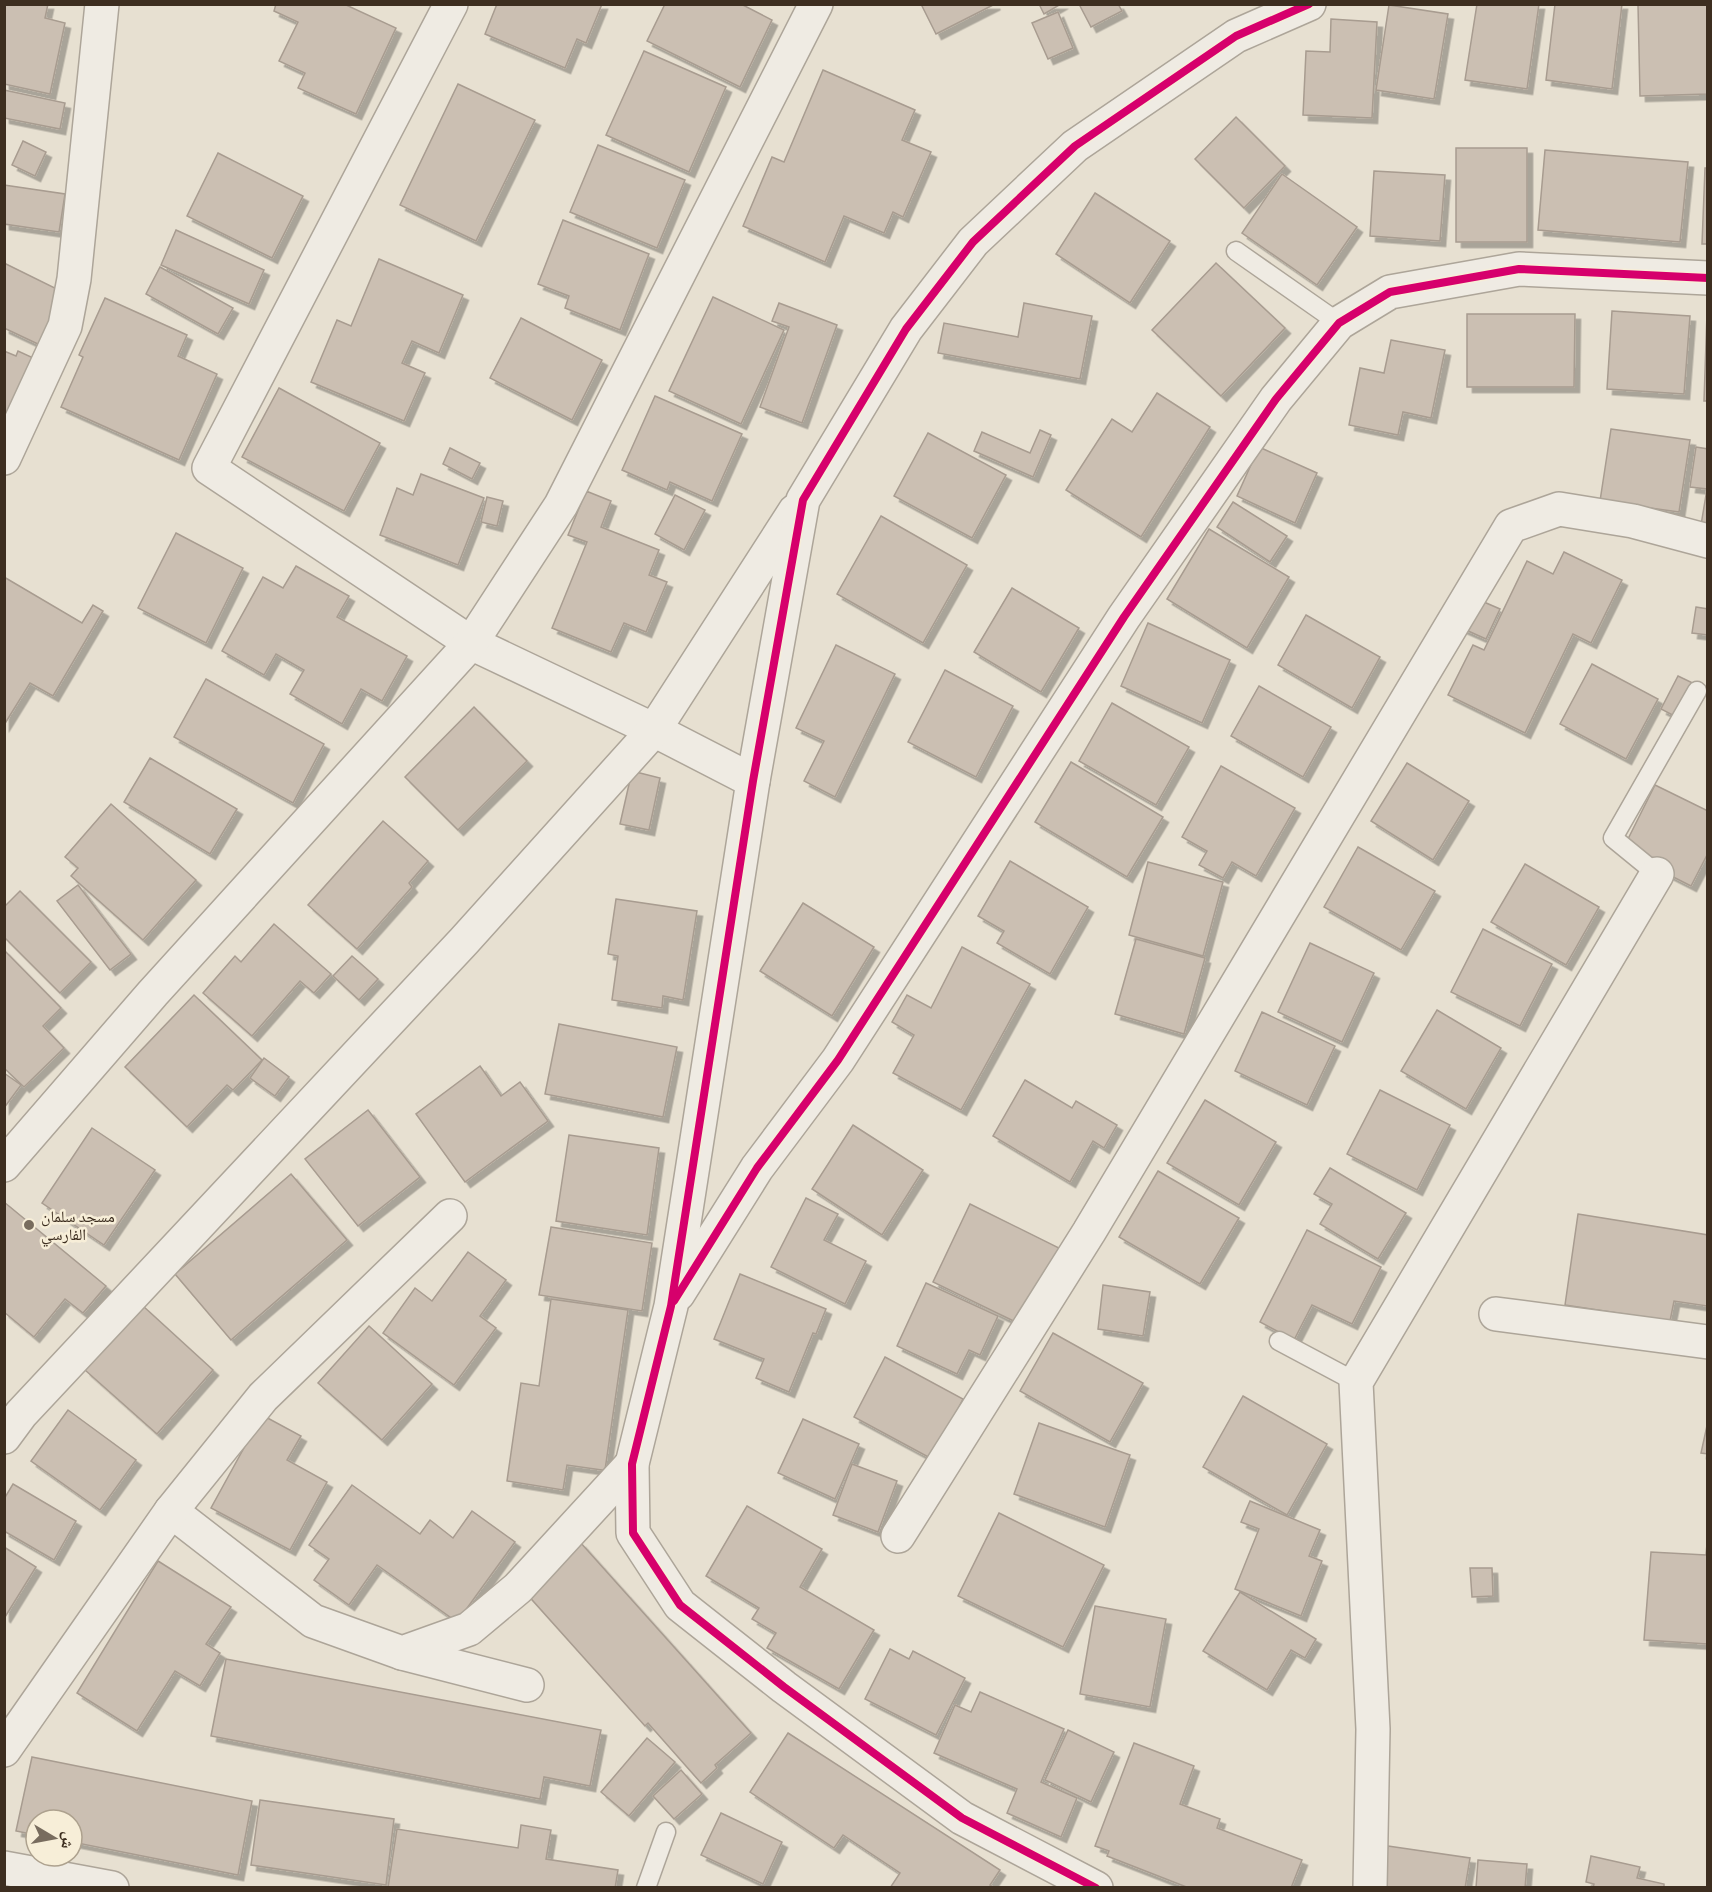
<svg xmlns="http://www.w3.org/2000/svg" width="1712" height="1892" font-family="Literata,'Noto Naskh Arabic',serif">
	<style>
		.building { fill: #cbbfb2; stroke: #a89c90; stroke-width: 1.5; filter: url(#shadow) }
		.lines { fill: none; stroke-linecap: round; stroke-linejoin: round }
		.lane-casing { stroke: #ada599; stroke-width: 21 }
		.street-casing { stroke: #ada599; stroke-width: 36 }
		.lane { stroke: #efebe3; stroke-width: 18 }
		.street { stroke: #efebe3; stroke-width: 33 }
		.cycleway-casing { stroke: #f7eed8; stroke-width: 11 }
		.cycleway { stroke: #d6006c; stroke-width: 8 }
		.poi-dot { fill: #786c5e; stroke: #f7eed8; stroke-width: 2 }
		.labels { text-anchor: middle; stroke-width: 5; stroke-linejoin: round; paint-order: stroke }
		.poi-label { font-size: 16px; fill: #3d2e20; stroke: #f7eed8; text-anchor: start }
	</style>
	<defs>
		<filter id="shadow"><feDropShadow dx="5.5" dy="5.5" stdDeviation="0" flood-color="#0004"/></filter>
	</defs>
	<rect width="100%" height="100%" fill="#e7e0d1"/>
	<g class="building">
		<path d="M4,4H48L45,18L65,23L50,94L4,84Z"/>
		<path d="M276,4H344L396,28L356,114L298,88L305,73L279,61L298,22L274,11Z"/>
		<path d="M497,4H602L586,43L577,39L565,68L485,34Z"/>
		<path d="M665,4H741L772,20L740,87L647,41Z"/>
		<path d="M921,4H995L936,34Z"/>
		<path d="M1039,4H1061L1044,14Z"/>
		<path d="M1079,4H1118L1122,11L1091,27Z"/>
		<path d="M1477,4H1539L1527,89L1465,80Z"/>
		<path d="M1555,4H1622L1612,89L1546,80Z"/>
		<path d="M1707,4L1708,94L1640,96L1638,5Z"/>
		<path d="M1389,5L1448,14L1434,99L1376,90Z"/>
		<path d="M1058,12L1073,48L1048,59L1032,23Z"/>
		<path d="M1331,19L1377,22L1372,118L1303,115L1306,51L1330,52Z"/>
		<path d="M644,51L726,87L689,172L606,135Z"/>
		<path d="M823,70L915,110L902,140L931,152L903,217L893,212L884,233L844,216L825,262L743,226L772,157L784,162Z"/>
		<path d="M458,84L535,120L476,241L400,205Z"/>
		<path d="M4,90L65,103L60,129L4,118Z"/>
		<path d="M1236,117L1285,166L1244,208L1195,159Z"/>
		<path d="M23,141L46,152L35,176L12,165Z"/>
		<path d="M598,145L685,180L657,248L570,212Z"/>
		<rect x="1456" y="148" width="71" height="94"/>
		<path d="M1545,150L1688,162L1680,242L1538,230Z"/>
		<path d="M218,153L303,196L272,258L187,216Z"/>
		<path d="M1705,168H1708V244H1702Z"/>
		<path d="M1374,171L1445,175L1440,241L1370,236Z"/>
		<path d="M1282,174L1357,227L1317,285L1242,233Z"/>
		<path d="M4,185L65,194L59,232L4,224Z"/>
		<path d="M1095,193L1170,241L1130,303L1056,254Z"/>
		<path d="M563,220L649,254L620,330L565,308L569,296L538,284Z"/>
		<path d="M176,230L264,270L249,304L161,265Z"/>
		<path d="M379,259L463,295L439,353L412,341L402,363L425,373L404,421L311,382L337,320L351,326Z"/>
		<path d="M4,263L65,293L40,345L4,328Z"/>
		<path d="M1216,263L1285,328L1221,396L1152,330Z"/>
		<path d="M160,267L233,308L218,334L146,294Z"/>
		<path d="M713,297L784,330L741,424L669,391Z"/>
		<path d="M105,298L187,335L178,356L217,374L179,460L61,407L83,357L79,355Z"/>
		<path d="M779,303L837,325L802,423L760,407L789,327L772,321Z"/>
		<path d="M1024,303L1092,316L1080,379L938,353L944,323L1018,337Z"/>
		<path d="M1612,311L1690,316L1684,394L1607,389Z"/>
		<path d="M1707,313H1708V401H1704Z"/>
		<path d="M1467,314H1575L1574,387H1467Z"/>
		<path d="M521,318L602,360L572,420L490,378Z"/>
		<path d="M1391,340L1445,350L1431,418L1403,412L1398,435L1349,425L1360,368L1384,373Z"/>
		<path d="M4,351L16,356L18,351L42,362L4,426Z"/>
		<path d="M279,388L380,443L344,511L242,457Z"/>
		<path d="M1157,393L1210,427L1141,537L1066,490L1112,419L1132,432Z"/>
		<path d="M655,396L742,434L712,501L670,482L667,490L622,470Z"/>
		<path d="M1611,429L1690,440L1679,512L1600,501Z"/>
		<path d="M1040,430L1051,435L1033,477L974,451L982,432L1030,453Z"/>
		<path d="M928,433L1006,475L972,538L894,496Z"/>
		<path d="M1259,447L1317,473L1295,523L1237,496Z"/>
		<path d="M1696,447L1708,449V526L1701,525L1707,489L1690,487Z"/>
		<path d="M450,448L480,463L472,479L443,464Z"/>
		<path d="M421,474L484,498L458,565L380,535L397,488L413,495Z"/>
		<path d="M586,491L611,501L601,527L659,550L649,575L667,582L646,632L624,623L611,652L552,628L587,542L568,535Z"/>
		<path d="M675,495L705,510L684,550L655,534Z"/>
		<path d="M487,497L503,501L497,526L481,522Z"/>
		<path d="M1233,502L1287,536L1270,562L1217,527Z"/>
		<path d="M881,516L967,565L923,643L837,594Z"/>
		<path d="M1209,529L1289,577L1247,648L1167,599Z"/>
		<path d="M176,533L243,568L206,643L138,608Z"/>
		<path d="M1564,552L1622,580L1591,643L1573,634L1525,733L1448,695L1473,645L1484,650L1527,561L1553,574Z"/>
		<path d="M296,566L349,596L337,617L407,656L382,701L361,689L342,724L290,694L304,670L276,654L264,675L222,651L263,577L283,588Z"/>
		<path d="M4,577L82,623L93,605L103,611L53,696L30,683L4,725Z"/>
		<path d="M1012,588L1079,628L1041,692L974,652Z"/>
		<path d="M1470,596L1500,609L1486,639L1457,626Z"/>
		<path d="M1696,607L1708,609V635L1692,633Z"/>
		<path d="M1306,615L1380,657L1352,708L1278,665Z"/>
		<path d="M1148,623L1230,660L1202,723L1121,686Z"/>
		<path d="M836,645L895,674L835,797L804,781L824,741L796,728Z"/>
		<path d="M1592,664L1658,699L1626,759L1560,724Z"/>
		<path d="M945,670L1013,706L976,777L908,742Z"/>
		<path d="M1678,676L1699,686L1682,720L1661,709Z"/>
		<path d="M206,679L324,744L293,803L174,737Z"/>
		<path d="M1259,686L1331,727L1303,777L1231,736Z"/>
		<path d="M1112,703L1189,747L1156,805L1079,761Z"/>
		<path d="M474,707L527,761L458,830L405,777Z"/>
		<path d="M150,758L237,809L210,854L124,802Z"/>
		<path d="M1071,762L1163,817L1127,877L1035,822Z"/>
		<path d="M1407,763L1469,801L1433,860L1371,821Z"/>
		<path d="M1221,766L1295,808L1256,876L1232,862L1223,878L1199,865L1207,851L1182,837Z"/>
		<path d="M632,771L660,778L649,830L620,824Z"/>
		<path d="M1655,785L1708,811V853L1691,886L1622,851Z"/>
		<path d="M111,804L196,880L143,940L71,876L78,868L65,857Z"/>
		<path d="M383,821L428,861L409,883L412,887L357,949L308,905Z"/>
		<path d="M1358,847L1435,891L1401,950L1324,907Z"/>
		<path d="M1010,861L1088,907L1050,974L997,943L1004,931L978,916Z"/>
		<path d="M1148,862L1223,882L1203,956L1129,935Z"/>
		<path d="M1525,864L1599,907L1566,965L1491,922Z"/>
		<path d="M78,885L131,954L110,970L57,901Z"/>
		<path d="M20,891L91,962L60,993L4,937V907Z"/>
		<path d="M616,899L697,911L683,1000L663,996L662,1008L612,1000L618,956L608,954Z"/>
		<path d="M803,903L874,947L832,1016L760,971Z"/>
		<path d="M274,924L331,974L314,993L300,981L252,1036L203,993L235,956L241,962Z"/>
		<path d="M1483,929L1552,964L1520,1026L1451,992Z"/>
		<path d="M1136,939L1205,958L1184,1034L1115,1014Z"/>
		<path d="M1310,943L1374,973L1342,1042L1278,1012Z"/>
		<path d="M962,947L1030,984L961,1110L893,1073L914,1035L892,1022L907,995L931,1008Z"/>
		<path d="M4,950L61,1008L43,1026L64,1048L24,1087L4,1068Z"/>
		<path d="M352,956L378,979L359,1000L333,976Z"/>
		<path d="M194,995L262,1060L233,1090L227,1085L187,1127L125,1067Z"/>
		<path d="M1437,1010L1501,1048L1466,1109L1401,1071Z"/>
		<path d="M1262,1012L1335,1046L1307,1105L1235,1071Z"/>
		<path d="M559,1024L677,1047L663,1117L545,1094Z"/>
		<path d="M264,1058L289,1077L275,1096L250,1078Z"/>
		<path d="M480,1066L501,1096L520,1082L548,1121L465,1182L416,1114Z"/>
		<path d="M4,1073L21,1085L4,1108Z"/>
		<path d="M1025,1080L1072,1108L1076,1101L1117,1125L1104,1148L1093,1141L1070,1182L993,1136Z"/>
		<path d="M1380,1090L1450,1125L1417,1190L1347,1154Z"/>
		<path d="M1205,1100L1276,1142L1239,1205L1167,1163Z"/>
		<path d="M368,1110L420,1177L358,1226L305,1159Z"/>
		<path d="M853,1125L923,1170L882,1235L812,1189Z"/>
		<path d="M92,1128L155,1170L104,1245L42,1203Z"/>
		<path d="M569,1135L659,1148L647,1235L556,1221Z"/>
		<path d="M1330,1168L1406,1213L1378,1259L1320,1224L1332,1204L1314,1194Z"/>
		<path d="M1158,1171L1239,1218L1200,1284L1119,1237Z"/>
		<path d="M291,1174L347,1240L231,1340L175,1274Z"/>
		<path d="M806,1198L838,1214L824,1240L866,1261L845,1304L771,1267Z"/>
		<path d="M4,1202L106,1286L83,1313L65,1299L34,1337L4,1312Z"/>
		<path d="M970,1204L1059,1248L1022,1325L933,1282Z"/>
		<path d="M1578,1214L1708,1235L1707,1306L1674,1301L1670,1321L1565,1305Z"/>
		<path d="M551,1227L652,1243L642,1311L539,1295Z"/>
		<path d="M1307,1230L1381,1267L1352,1324L1312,1305L1294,1340L1260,1322Z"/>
		<path d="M468,1252L506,1280L480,1316L496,1328L454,1385L383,1333L415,1288L432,1301Z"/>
		<path d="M740,1274L826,1309L816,1334L813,1333L789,1392L756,1378L764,1359L714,1339Z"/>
		<path d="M926,1283L998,1316L980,1355L969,1350L957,1374L897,1346Z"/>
		<path d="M1103,1285L1150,1292L1143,1336L1098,1329Z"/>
		<path d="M551,1299L628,1310L605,1470L609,1471L567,1465L563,1490L507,1481L521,1383L539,1386Z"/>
		<path d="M143,1306L213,1370L157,1434L85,1370Z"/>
		<path d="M369,1326L432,1384L382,1440L318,1383Z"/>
		<path d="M1053,1333L1143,1383L1110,1442L1020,1391Z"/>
		<path d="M885,1357L963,1399L932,1459L854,1417Z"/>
		<path d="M1243,1396L1327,1444L1287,1515L1203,1467Z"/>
		<path d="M68,1410L136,1460L100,1510L31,1461Z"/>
		<path d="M262,1415L301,1436L287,1460L327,1482L290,1550L211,1508Z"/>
		<path d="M803,1419L859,1444L835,1499L778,1473Z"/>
		<path d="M1708,1421V1454L1701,1453Z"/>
		<path d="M1039,1423L1130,1455L1105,1527L1014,1494Z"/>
		<path d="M852,1464L897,1481L878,1532L833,1515Z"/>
		<path d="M13,1484L76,1521L54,1560L4,1531V1499Z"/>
		<path d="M352,1485L420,1534L430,1520L453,1538L472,1511L515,1542L457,1622L377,1565L349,1605L314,1580L329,1559L309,1545Z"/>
		<path d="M1250,1501L1320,1530L1309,1556L1322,1561L1301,1616L1235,1589L1259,1529L1241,1522Z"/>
		<path d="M747,1506L822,1549L800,1587L874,1630L839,1689L767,1648L776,1633L752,1619L759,1608L706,1576Z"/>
		<path d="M999,1513L1104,1565L1063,1647L958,1596Z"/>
		<path d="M1708,1532V1644L1644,1640L1651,1552L1706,1555Z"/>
		<path d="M580,1542L751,1733L715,1765L717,1768L701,1783L648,1723L645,1726L525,1592Z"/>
		<path d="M4,1547L36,1567L5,1617L4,1616Z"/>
		<path d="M158,1561L231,1607L206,1644L220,1653L200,1686L175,1671L137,1731L77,1693Z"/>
		<path d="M1470,1568H1492L1493,1596L1472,1597Z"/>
		<path d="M1240,1592L1316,1639L1305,1658L1291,1650L1267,1690L1203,1651Z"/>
		<path d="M1095,1606L1166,1619L1150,1707L1080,1694Z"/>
		<path d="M890,1649L909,1659L913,1651L965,1678L936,1735L865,1699Z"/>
		<path d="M226,1659L601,1730L590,1786L544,1777L540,1799L211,1736Z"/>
		<path d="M980,1692L1064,1729L1041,1782L1077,1798L1061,1837L1007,1813L1017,1789L934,1753L955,1705L971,1712Z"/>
		<path d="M1068,1730L1114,1752L1091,1802L1045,1780Z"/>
		<path d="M788,1733L1000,1870L990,1885L994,1888H890L900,1873L843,1835L834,1848L750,1792Z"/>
		<path d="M647,1738L675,1762L629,1816L601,1792Z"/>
		<path d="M1134,1743L1194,1766L1180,1804L1220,1819L1217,1828L1302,1860L1291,1888H1189L1107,1856L1109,1851L1095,1846Z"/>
		<path d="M32,1757L252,1801L238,1875L72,1842V1820H36V1835L16,1831Z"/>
		<path d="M681,1770L702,1794L674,1819L653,1796Z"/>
		<path d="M260,1800L394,1819L386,1885L251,1865Z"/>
		<path d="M721,1813L782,1842L763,1884L701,1855Z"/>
		<path d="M521,1825L551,1830L546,1859L618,1870L615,1888H388L397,1829L518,1848Z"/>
		<path d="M1388,1846L1470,1858L1465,1888H1382Z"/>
		<path d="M1591,1856L1640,1867L1637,1878L1664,1884V1888H1593L1594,1884L1586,1882Z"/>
		<path d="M1478,1860L1527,1864L1525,1888H1476Z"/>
	</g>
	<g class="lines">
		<g class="lane-casing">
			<g id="lane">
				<path d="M1236,251L1339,323"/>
				<path d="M1657,874L1613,838L1697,691"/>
				<path d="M1279,1341L1356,1382"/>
				<path d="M646,1888L666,1832"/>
			</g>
		</g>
		<g class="street-casing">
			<g id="street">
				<path d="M451,4L209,468L471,643L654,730L753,781"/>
				<path d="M4,458L65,326L74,279L102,4"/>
				<path d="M4,1165L153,993L471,643L561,505L816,4"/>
				<path d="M678,1294L757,1168L838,1060L1124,617L1276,399L1339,323L1390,292L1519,269L1708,278"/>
				<path d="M1496,1314L1708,1342"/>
				<path d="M4,1437L21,1414L464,941L654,730L795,511"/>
				<path d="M171,1511L313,1621L402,1653L469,1629L518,1588L632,1464"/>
				<path d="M898,1536L1089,1232L1511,526L1559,509L1633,521L1708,541"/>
				<path d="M402,1653L527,1685"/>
				<path d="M4,1750L171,1511L263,1397L450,1216"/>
				<path d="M4,1868L112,1888"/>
				<path d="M1096,1888L962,1818L784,1687L680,1605L633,1533L632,1464L671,1306L753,781L803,500L906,329L973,242L1075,146L1236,36L1309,4"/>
				<path d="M1370,1888L1373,1729L1356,1382L1657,874"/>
			</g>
		</g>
		<use href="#lane" class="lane"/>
		<use href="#street" class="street"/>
		<g class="cycleway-casing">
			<g id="cycleway">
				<path d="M674,1301L757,1168L838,1060L1124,617L1276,399L1339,323L1390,292L1519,269L1708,278"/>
				<path d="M1096,1888L962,1818L784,1687L680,1605L633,1533L632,1464L671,1306L753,781L803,500L906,329L973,242L1075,146L1236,36L1309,4"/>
			</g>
		</g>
		<use href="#cycleway" class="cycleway"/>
	</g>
	<circle class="poi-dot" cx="29" cy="1225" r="6"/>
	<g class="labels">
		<g class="poi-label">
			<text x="41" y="1222">مسجد سلمان<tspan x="41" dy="18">الفارسي</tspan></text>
		</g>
	</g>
	<rect width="1712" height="1892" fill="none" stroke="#3d2e20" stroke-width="12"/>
	<g transform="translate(54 1838) rotate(100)"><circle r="28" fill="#f7eed8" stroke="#ada18e" stroke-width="1.5"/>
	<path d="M0-4.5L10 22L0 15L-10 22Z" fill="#786c5e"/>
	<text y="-9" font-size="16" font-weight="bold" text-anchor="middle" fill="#3d2e20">ش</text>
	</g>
</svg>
